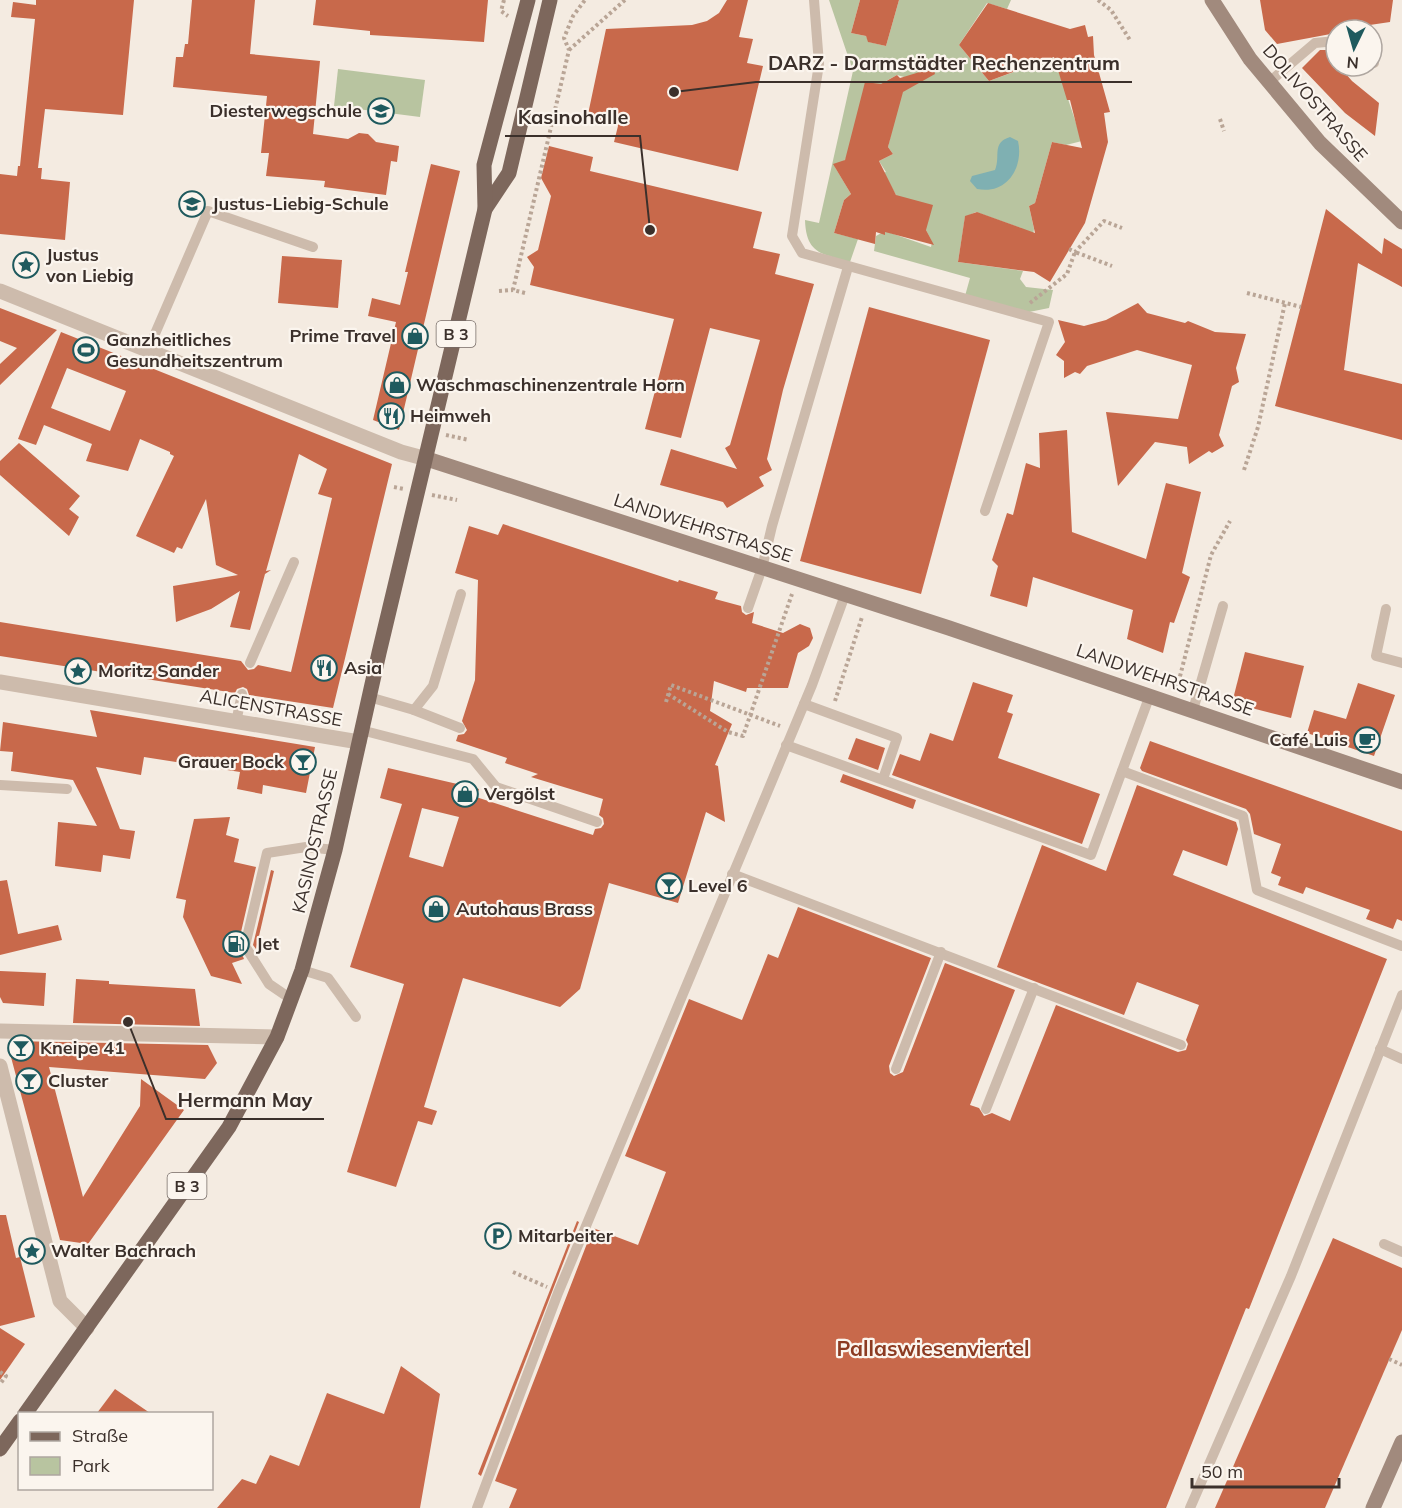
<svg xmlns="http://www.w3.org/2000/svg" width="1402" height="1508" font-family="Mulish,sans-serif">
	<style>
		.green { fill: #b8c4a0 }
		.water { fill: #7fb0b2 }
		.building { fill: #c8694b; fill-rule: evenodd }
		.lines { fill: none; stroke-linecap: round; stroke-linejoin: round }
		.path { stroke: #b9a596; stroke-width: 4; stroke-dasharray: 3 3; stroke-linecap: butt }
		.lane { stroke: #cdbbac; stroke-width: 10 }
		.street { stroke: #cdbbac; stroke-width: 15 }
		.secondary { stroke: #a18a7d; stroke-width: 15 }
		.primary { stroke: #7d675c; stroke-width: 15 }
		.labels { text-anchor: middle; stroke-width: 4.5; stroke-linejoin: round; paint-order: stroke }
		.shield { fill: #fbf5ee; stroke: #756b66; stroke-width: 1.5 }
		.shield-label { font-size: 16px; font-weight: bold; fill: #3b302b }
		.street-label { font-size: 18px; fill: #3b302b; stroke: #fbf5ee }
		.poi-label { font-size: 18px; font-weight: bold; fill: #3b302b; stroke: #fbf5ee; text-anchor: start }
		.quarter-label { font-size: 21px; font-weight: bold; fill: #8c3b22; stroke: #fbf5ee }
		.leader { fill: none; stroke: #3b302b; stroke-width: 2 }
		.callout-dot { fill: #3b302b; stroke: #fbf5ee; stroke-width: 2 }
		.callout-label { font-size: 20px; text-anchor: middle; font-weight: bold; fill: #3b302b; stroke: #fbf5ee; stroke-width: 4.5; stroke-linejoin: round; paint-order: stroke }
	</style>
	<rect width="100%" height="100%" fill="#f4ebe1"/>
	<g class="green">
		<path d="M829,0H860L851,33L866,36L869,42L886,46L899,0H1011L1007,9L987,3L959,45L989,81L1033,65L1047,55L1055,60L1082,141L1066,145L1052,142L1035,203L1029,206L1034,229L1033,235H1021V228L976,212L965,217L958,262L1023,271L1020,279L1026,287L1053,290L1049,308L1024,313L965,296L970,278L874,251L876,236L885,231L931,247L932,242L926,230L902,205L883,173L886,172L879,161L893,154L888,147L900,94L910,86L904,77L897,75L886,81L845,160L835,167L851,194L844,200L834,233L858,239L850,262C822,254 806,254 805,220L819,223L853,71Z"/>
		<path d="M338,69L425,80L420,117L334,106Z"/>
	</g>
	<path class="water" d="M1010,137L1018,141C1024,167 1007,195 977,189L970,181L972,176L995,170C1001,156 991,143 1010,137Z"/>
	<g class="building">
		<path d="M36,0H134L123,115L45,109L38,168H42L41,179L70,182L65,240L0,234V174L17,176L18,166H20L35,19L11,17L13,2L36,5Z"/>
		<path d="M192,0H255L250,54L320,61L313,134L348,139L359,133L368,134L376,142L399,146L397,162L391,161L386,195L324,187L325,181L266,176L269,153H261L267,96L173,87L176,57H183L185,44H188Z"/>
		<path d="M316,0H488L484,42L370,35V31L313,25Z"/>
		<path d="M727,0H748L739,37L753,39L747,63L763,66L738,171L614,142L618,126L587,119L606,29L692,25L707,21L719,13Z"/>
		<path d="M860,0H899L886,46L868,42L866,36L851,33Z"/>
		<path d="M1260,0H1393L1390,22L1336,30V33L1277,44L1265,30Z"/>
		<path d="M988,3L1070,29L1085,25L1088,37L1093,36L1094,55L1110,112L1104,113L1108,142L1085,223L1050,282L1034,272L958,262L965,216L977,212L1035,233L1029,206L1035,203L1052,142L1082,148L1070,100H1067L1054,57L989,81L959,45Z"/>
		<path d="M1320,50H1326L1336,62V66H1339L1352,81L1379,103L1375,136L1345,113L1302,68Z"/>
		<path d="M933,68L935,74L903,92L888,147L893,154L879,161L896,195L933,205L926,230L934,245L885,232V235L876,232L875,244L834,233L844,200L851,194L833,164L845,160L865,82L881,84L897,75L900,78Z"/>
		<path d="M549,146L593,157L590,171L762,212L753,248L780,254L775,274L814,284L783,390L767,459L772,470L759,477L764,486L727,508L723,502L660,485L671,449L737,469L725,448L730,445L760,340L710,328L681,438L645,429L674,319L530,285L534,267L527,257L538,250L551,196L541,178Z"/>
		<path d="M431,164L460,171L399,430L373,420L396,322L368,316L372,298L400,305L408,272H405Z"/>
		<path d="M1326,209L1382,254L1384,238L1402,249V287L1358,263L1344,370L1402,384V440L1275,406Z"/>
		<path d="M282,256L342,260L338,308L278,303Z"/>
		<path d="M1138,303L1147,313L1185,323L1188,321L1215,332L1246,334L1236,368L1239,382L1232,386L1219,435L1224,446L1212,453L1209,451L1189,464L1187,447L1155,442L1118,486L1106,412L1178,419L1192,365L1137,350L1087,366L1080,374L1075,372L1064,378V361L1056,355L1065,342L1058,320L1084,326L1106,320Z"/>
		<path d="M869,307L990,340L921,594L800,561Z"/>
		<path d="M0,308L57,330L0,385V364L17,348L0,341Z"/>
		<path d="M61,332L392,464L333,708L249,695L247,689L243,687L237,689L235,693L0,656V622L241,661L248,670L254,669L258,665L291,672L332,498L318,494L327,469L299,454L266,571L271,570L265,574L250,630L230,627L240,591L211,609L176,622L173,586L238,575L216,565L206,499L182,549L177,547L174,553L136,536L174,456L170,454V452L140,439L128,471L86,461L92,444L44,425L36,445L18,439ZM67,368L126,391L110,431L51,408Z"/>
		<path d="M1067,430L1072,532L1146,559L1166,483L1201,492L1182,573L1190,577L1174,623L1170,622L1163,653L1127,639L1133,610L1033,577L1027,607L990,596L998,566L992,560L1007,513L1013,515L1026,463L1040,468L1039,433Z"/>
		<path d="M19,443L80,496L69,509L79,517L69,536L0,475V461Z"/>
		<path d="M503,524L678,582L679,580L718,592L715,599L741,606L742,612L746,615L754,612L752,623L783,633L800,624L810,628L813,638L809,646L798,653L788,688H747L746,692L714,681L710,711L732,724L715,765L718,766L725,822L706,812L678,903L609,883L580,989L560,1007L463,978L424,1107L437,1111L432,1125L418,1121L396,1187L347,1172L404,984L350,967L402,804L380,798L388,768L479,789L476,797L593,835L595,829L601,828L604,824L603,818L599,815L603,799L531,777L538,774L505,763L507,758L456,741L458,735L464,734L467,730L462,721L475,680L478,580L455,573L469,526L498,535ZM422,808L459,817L443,867L409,857Z"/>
		<path d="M1245,652L1304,666L1291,718L1232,703Z"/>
		<path d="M973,682L1013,695L1007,712L1013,714L998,758L1100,794L1082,844L892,775L900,754L920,761L930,733L953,741Z"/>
		<path d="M1358,683L1395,695L1374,756L1307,733L1314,710L1346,719Z"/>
		<path d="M90,710L315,747L306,793L263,785L262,794L237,789L240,772L144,757L141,775L96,767L120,829L135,831L130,859L103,855L101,872L55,866L58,822L97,826L73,780L11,771L13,752L0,751L3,722L97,737Z"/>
		<path d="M856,738L885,748L878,770L848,759Z"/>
		<path d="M1150,741L1402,831V921L1397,919L1393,929L1366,919L1370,910L1306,887L1303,894L1278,885L1281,877L1271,873L1281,844L1254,834L1250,814L1246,809L1142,771L1140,768Z"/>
		<path d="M843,774L916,800L913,809L840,782Z"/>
		<path d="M1137,785L1236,822L1238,829L1227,866L1183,850L1173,875L1387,959L1249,1309L1246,1308L1166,1508H509L517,1489L495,1481L593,1228L638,1245L666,1172L625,1156L689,999L742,1020L768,954L778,958L798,907L931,958L889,1066L890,1073L894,1076L903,1072L945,963L1015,990L970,1105L979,1108L984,1116L992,1113L1010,1121L1056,1005L1178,1052L1186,1050L1188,1044L1186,1040L1199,1005L1137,982L1124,1015L997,967L1042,845L1106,871Z"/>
		<path d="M230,817L226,835L239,839L234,862L256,867L238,945L244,959L232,963L242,984L211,976L183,917L186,900L176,898L194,819Z"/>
		<path d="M271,870L274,871L256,949L253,945Z"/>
		<path d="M7,880L18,934L58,925L62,940L0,955V881Z"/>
		<path d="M0,971L46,973L44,1006L3,1003L0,997Z"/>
		<path d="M76,979L109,981V984L195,989L200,1026L73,1023Z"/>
		<path d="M12,1041L208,1045L217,1063L205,1079L49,1067L83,1197L140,1106L141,1079L184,1110L88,1244L60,1240L8,1046Z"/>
		<path d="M0,1215H6L16,1258L20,1257L35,1317L0,1326Z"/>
		<path d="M577,1221L579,1222L481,1476L478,1474Z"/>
		<path d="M1333,1238L1402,1268V1330L1325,1508H1215Z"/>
		<path d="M0,1328L25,1344L0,1380Z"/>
		<path d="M401,1366L440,1394L420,1508H217L242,1479L256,1484L270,1455L299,1466L327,1393L384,1414Z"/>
		<path d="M115,1389L150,1413H97Z"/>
	</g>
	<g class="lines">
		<g class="path">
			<path d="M504,0L501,11L508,16"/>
			<path d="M1098,0L1111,10L1130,40"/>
			<path d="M569,50L625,0"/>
			<path d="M1220,119L1224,131"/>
			<path d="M1069,249L1075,252L1104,221L1122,228"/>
			<path d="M499,291L513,290"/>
			<path d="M525,293L513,290L569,50L564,38L573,16L585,0"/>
			<path d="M1247,293L1301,307"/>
			<path d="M1030,303L1067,274L1075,252L1112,266"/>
			<path d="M446,435L469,440"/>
			<path d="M1244,470L1258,427L1285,303"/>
			<path d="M394,487L404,489"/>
			<path d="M432,495L457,500"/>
			<path d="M1177,688L1211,555L1230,521"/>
			<path d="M668,694L728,732L743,736L792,594"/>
			<path d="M835,701L862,617"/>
			<path d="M666,702L671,685L780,726"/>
			<path d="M513,1272L547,1287"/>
			<path d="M1389,1359L1402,1365"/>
			<path d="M0,1372L6,1376L0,1384"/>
		</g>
		<g class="lane">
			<path d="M814,0L819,64L792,236L802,253L1049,322L985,511"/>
			<path d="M1372,61L1374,63"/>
			<path d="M1268,83L1315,43L1336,41"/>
			<path d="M148,350L208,211L313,247"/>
			<path d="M748,608L762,568L772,526L848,267"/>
			<path d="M1386,609L1376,656L1402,663"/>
			<path d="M250,663L294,562"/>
			<path d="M369,697L414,710L460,728"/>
			<path d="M804,704L897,738L883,779"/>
			<path d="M414,710L433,686L461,594"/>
			<path d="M1193,710L1223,606"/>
			<path d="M236,722L242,694"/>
			<path d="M361,730L473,759L496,787L597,822"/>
			<path d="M786,745L1091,855L1150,695"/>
			<path d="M1122,771L1243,816L1257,890L1402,946"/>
			<path d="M0,785L67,789"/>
			<path d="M732,874L1181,1045"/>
			<path d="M302,970L328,978L356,1017"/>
			<path d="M291,999L269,984L245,946L267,853L306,847L335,850"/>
			<path d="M1380,1049L1402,1059"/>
			<path d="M896,1069L941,952"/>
			<path d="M986,1109L1034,988"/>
			<path d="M1384,1244L1402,1252"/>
			<path d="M477,1508L558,1293L812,685L845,595"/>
			<path d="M1190,1508L1291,1276L1402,995"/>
		</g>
		<g class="street">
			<path d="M0,291L401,452L427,459"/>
			<path d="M0,682L359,742"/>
			<path d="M0,1031L277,1037"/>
			<path d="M0,1066L60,1301L87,1328"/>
		</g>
		<g class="secondary">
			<path d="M1212,0L1250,59L1320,143L1402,222"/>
			<path d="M427,459L949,628L1402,782"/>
			<path d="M1373,1508L1402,1442"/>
		</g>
		<g class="primary">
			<path d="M485,209L509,173L550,0"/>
			<path d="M25,1414L229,1127L277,1037L302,970L335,850L379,653L485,209L484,165L528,0"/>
			<path d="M0,1449L20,1421"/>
		</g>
	</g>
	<defs>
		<g id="school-ring" transform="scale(1.35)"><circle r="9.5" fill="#fbf5ee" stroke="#1f5a5e" stroke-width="1.5"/><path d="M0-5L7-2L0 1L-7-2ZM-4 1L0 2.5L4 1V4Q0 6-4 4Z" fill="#1f5a5e"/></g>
		<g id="sight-ring" transform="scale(1.35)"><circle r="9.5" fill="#fbf5ee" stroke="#1f5a5e" stroke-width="1.5"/><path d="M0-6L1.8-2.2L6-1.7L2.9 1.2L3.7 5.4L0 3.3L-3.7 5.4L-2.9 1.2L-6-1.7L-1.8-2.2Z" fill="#1f5a5e"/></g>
		<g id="shop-ring" transform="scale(1.35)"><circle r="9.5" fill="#fbf5ee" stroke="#1f5a5e" stroke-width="1.5"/><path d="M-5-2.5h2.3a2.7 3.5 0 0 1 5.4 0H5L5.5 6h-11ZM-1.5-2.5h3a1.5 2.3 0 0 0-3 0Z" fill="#1f5a5e"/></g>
		<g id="stadium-ring" transform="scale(1.35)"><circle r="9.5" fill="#fbf5ee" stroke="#1f5a5e" stroke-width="1.5"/><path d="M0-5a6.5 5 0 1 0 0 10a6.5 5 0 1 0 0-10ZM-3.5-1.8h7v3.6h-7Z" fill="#1f5a5e"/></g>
		<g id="restaurant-ring" transform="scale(1.35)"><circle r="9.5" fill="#fbf5ee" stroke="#1f5a5e" stroke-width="1.5"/><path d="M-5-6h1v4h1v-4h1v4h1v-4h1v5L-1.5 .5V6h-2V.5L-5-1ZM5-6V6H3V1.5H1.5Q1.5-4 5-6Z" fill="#1f5a5e"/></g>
		<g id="cafe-ring" transform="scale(1.35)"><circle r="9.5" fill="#fbf5ee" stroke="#1f5a5e" stroke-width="1.5"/><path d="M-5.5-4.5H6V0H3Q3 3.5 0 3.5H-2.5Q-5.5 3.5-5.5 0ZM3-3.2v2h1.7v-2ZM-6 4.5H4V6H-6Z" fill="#1f5a5e"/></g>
		<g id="bar-ring" transform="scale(1.35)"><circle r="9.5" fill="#fbf5ee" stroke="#1f5a5e" stroke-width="1.5"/><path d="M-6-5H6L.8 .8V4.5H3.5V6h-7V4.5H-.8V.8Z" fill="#1f5a5e"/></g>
		<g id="fuel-ring" transform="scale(1.35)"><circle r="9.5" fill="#fbf5ee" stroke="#1f5a5e" stroke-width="1.5"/><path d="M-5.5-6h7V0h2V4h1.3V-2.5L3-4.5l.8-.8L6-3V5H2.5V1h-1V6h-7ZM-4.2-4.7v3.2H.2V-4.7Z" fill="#1f5a5e"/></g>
		<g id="parking-ring" transform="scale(1.35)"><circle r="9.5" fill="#fbf5ee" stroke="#1f5a5e" stroke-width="1.5"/><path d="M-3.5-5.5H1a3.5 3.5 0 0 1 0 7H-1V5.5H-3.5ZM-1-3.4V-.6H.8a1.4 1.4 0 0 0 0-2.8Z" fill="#1f5a5e"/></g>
	</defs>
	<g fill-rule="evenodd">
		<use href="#school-ring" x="381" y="111"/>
		<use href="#school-ring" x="192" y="204"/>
		<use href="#sight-ring" x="26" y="265"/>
		<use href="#shop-ring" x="415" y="336"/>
		<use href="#stadium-ring" x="86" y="350"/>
		<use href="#shop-ring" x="397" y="385"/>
		<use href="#restaurant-ring" x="391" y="416"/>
		<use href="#restaurant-ring" x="324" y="668"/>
		<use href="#sight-ring" x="78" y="671"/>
		<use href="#cafe-ring" x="1367" y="740"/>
		<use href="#bar-ring" x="303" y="762"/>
		<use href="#shop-ring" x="465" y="794"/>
		<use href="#bar-ring" x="669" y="886"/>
		<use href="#shop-ring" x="436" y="909"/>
		<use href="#fuel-ring" x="236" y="944"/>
		<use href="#bar-ring" x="21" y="1048"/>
		<use href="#bar-ring" x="29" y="1081"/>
		<use href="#parking-ring" x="498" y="1236"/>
		<use href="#sight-ring" x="32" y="1251"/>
	</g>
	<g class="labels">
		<g class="shield">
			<rect x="436.5" y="321" width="39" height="26" rx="4.5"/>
			<rect x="167.5" y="1173" width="39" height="26" rx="4.5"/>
		</g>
		<g class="shield-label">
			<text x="456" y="340">B 3</text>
			<text x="187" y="1192">B 3</text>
		</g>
		<g class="street-label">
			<text transform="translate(1315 103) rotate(49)" y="6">DOLIVOSTRASSE</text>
			<text transform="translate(703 528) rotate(18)" y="6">LANDWEHRSTRASSE</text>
			<text transform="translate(1165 680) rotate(19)" y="6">LANDWEHRSTRASSE</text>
			<text transform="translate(271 708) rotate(10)" y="6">ALICENSTRASSE</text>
			<text transform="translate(315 841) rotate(-77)" y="6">KASINOSTRASSE</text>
		</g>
		<g class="poi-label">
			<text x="362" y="117" text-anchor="end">Diesterwegschule</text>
			<text x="212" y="210">Justus-Liebig-Schule</text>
			<text x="46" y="261">Justus<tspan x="46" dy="21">von Liebig</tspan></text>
			<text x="396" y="342" text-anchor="end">Prime Travel</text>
			<text x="106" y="346">Ganzheitliches<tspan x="106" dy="21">Gesundheitszentrum</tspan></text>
			<text x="416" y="391">Waschmaschinenzentrale Horn</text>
			<text x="410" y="422">Heimweh</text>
			<text x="344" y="674">Asia</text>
			<text x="98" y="677">Moritz Sander</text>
			<text x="1348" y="746" text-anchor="end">Café Luis</text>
			<text x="284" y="768" text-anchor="end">Grauer Bock</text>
			<text x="484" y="800">Vergölst</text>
			<text x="688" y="892">Level 6</text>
			<text x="456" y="915">Autohaus Brass</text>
			<text x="256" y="950">Jet</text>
			<text x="40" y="1054">Kneipe 41</text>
			<text x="48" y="1087">Cluster</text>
			<text x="518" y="1242">Mitarbeiter</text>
			<text x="51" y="1257">Walter Bachrach</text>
		</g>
		<g class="quarter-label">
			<text x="933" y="1356">Pallaswiesenviertel</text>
		</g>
	</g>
	<path class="leader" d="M674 92L756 82H1132M650 230L640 136H505M128 1022L166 1119H324"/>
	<g class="callout-dot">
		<circle cx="674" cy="92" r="6"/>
		<circle cx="650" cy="230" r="6"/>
		<circle cx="128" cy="1022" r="6"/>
	</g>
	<g class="callout-label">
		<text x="944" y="70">DARZ - Darmstädter Rechenzentrum</text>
		<text x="573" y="124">Kasinohalle</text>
		<text x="245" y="1107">Hermann May</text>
	</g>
	<rect x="18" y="1412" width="195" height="78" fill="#fbf5ee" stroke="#aea6a0" stroke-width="1.5"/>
	<rect x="30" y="1432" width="30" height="9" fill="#7d675c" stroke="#aea6a0" stroke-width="1.5"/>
	<text x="72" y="1442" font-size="18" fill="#3b302b">Straße</text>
	<rect x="30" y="1457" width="30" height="18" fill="#b8c4a0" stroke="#aea6a0" stroke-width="1.5"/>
	<text x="72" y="1472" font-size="18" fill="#3b302b">Park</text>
	<g transform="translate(1354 48) rotate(185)"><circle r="28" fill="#fbf5ee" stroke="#aea6a0" stroke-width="1.5"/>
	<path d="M0-4.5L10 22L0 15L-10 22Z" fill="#1f5a5e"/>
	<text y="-9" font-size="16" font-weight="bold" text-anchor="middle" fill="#3b302b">N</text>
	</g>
	<path d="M1192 1478v9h147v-9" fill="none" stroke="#3b302b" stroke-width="3"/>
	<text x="1201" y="1478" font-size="18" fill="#3b302b" stroke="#fbf5ee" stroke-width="4.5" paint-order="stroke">50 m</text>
</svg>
